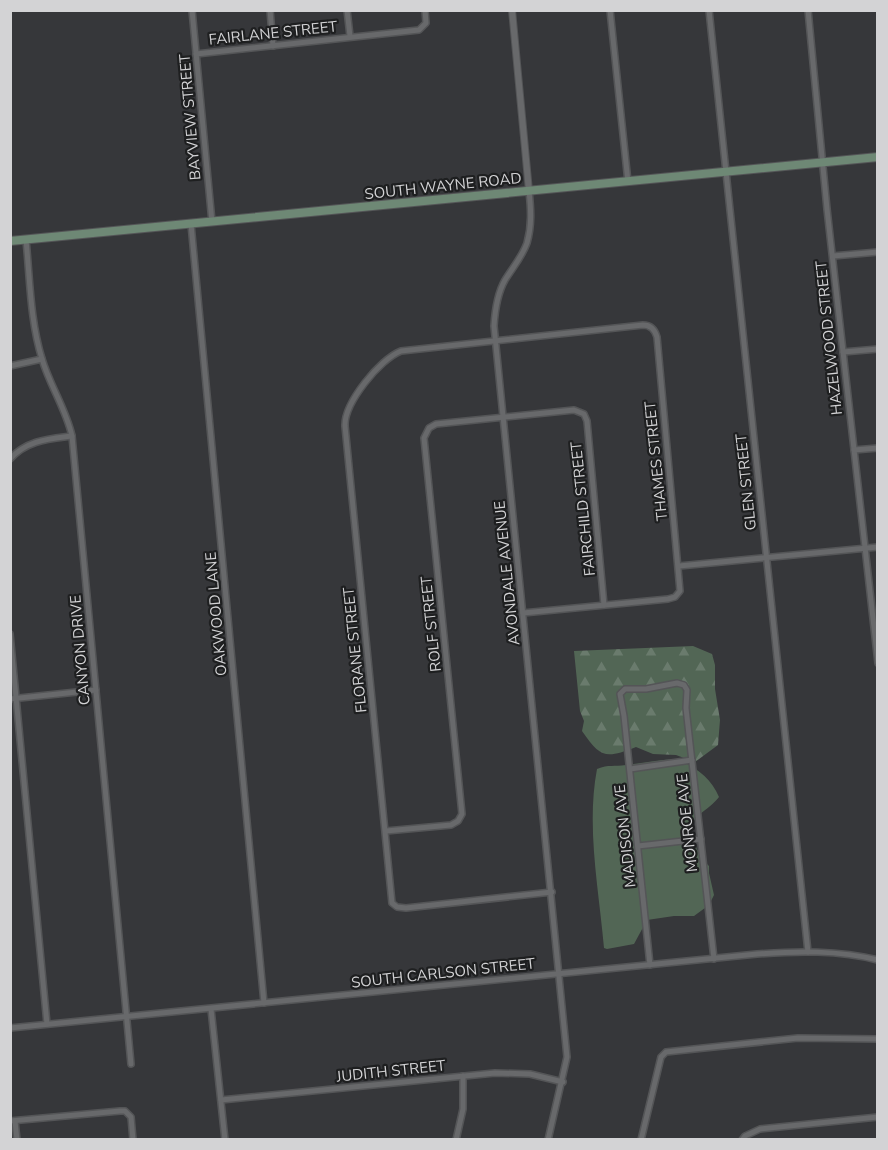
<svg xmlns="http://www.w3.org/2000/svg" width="888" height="1150" font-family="'Nunito Sans',sans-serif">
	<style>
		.grass { fill: #526655 }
		.forest { fill: url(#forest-firs) }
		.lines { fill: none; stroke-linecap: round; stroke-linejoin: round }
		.minor-casing { stroke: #545557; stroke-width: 8 }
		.tertiary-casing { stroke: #545557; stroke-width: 8 }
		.secondary-casing { stroke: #545557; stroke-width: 10 }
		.minor { stroke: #68696b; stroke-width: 5 }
		.tertiary { stroke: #68696b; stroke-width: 6 }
		.secondary { stroke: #6e8875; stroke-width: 8 }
		.labels { text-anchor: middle; stroke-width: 4.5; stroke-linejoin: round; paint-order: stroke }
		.street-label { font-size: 15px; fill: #d3d3d5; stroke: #1e1f20 }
	</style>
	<defs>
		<pattern id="forest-firs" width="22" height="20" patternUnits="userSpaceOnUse" patternTransform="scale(1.5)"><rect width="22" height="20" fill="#526655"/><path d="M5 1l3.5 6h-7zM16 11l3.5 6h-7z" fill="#6a7b6d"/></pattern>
	</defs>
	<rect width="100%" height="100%" fill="#36373a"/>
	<path class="grass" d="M676,759C695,766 711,778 719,797C706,814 683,817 694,842C698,852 701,859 709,866V873L714,895L709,905L694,916H674L647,920L634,944L607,949L604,948C599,890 586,827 597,769C609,764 614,767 626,765C643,763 659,760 676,759Z"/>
	<path class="forest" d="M693,646L712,654L715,665V689L720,720L718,745L695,762L676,755L653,754L636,747C605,759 601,758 582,731L584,721L580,711L574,651Z"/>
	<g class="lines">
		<g class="minor-casing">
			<g id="minor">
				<path d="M192,10L212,222"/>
				<path d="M270,10L273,46"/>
				<path d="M347,10L350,36"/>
				<path d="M610,10L628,182"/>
				<path d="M709,10L808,952"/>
				<path d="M808,10L827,209L878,663"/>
				<path d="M196,54L419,30L426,23L425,10"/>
				<path d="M529,191C531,209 532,225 527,243C522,257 513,267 505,280C497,294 495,310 494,326L567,1057L548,1140"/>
				<path d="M191,224L264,1003"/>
				<path d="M26,240C30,279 30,320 42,359C50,386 66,409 72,436L131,1064"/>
				<path d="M833,256L878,252"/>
				<path d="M843,352L878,349"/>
				<path d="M10,366L42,359"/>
				<path d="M854,450L878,448"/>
				<path d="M10,459C27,440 49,439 72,436"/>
				<path d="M679,566L878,547"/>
				<path d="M523,613L668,599L675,597L680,591L657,337C655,330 651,325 643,325L401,351C380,359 344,403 345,426L392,903L397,907L406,908L552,892"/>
				<path d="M10,634L47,1024"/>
				<path d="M10,699L96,690"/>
				<path d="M630,769L692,760"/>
				<path d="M386,831L451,825L458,821L462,814L424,438L429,428L436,424L574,410L584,414L587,421L604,605"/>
				<path d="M638,846L701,839"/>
				<path d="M650,965L624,716L620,694L625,689H646L677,683L684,685L687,690L686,708L714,959"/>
				<path d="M211,1009L225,1140"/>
				<path d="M10,1028L757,954C797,951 838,950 878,960"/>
				<path d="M221,1100L495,1073L530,1074L563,1082"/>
				<path d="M10,1121L120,1111H125L131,1117L133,1140"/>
				<path d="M15,1121L17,1140"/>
				<path d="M456,1140L463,1109V1076"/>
				<path d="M641,1140L661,1057L666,1052L798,1038L878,1039"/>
				<path d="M742,1140L745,1136L760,1129L878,1117"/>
			</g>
		</g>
		<g class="tertiary-casing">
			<path id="tertiary" d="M512,10L529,191"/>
		</g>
		<g class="secondary-casing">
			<path id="secondary" d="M10,241L878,157"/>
		</g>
		<use href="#minor" class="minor"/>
		<use href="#tertiary" class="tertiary"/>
		<use href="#secondary" class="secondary"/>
	</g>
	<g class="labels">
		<g class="street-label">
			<text transform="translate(273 33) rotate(-6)" y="5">FAIRLANE STREET</text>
			<text transform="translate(190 117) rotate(-95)" y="5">BAYVIEW STREET</text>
			<text transform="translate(443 186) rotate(-6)" y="5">SOUTH WAYNE ROAD</text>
			<text transform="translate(829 338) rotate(-96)" y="5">HAZELWOOD STREET</text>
			<text transform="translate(656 461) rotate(-96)" y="5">THAMES STREET</text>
			<text transform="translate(746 482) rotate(-96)" y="5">GLEN STREET</text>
			<text transform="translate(583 509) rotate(-96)" y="5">FAIRCHILD STREET</text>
			<text transform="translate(507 573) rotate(-96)" y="5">AVONDALE AVENUE</text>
			<text transform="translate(216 614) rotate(-95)" y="5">OAKWOOD LANE</text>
			<text transform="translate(431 624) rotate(-96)" y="5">ROLF STREET</text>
			<text transform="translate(80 650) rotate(-95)" y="5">CANYON DRIVE</text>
			<text transform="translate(355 650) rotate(-96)" y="5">FLORANE STREET</text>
			<text transform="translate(687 823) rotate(-96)" y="5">MONROE AVE</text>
			<text transform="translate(625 836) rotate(-96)" y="5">MADISON AVE</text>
			<text transform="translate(443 973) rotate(-6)" y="5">SOUTH CARLSON STREET</text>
			<text transform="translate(391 1071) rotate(-6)" y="5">JUDITH STREET</text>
		</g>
	</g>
	<rect width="888" height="1150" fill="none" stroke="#d3d3d5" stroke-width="24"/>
</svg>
